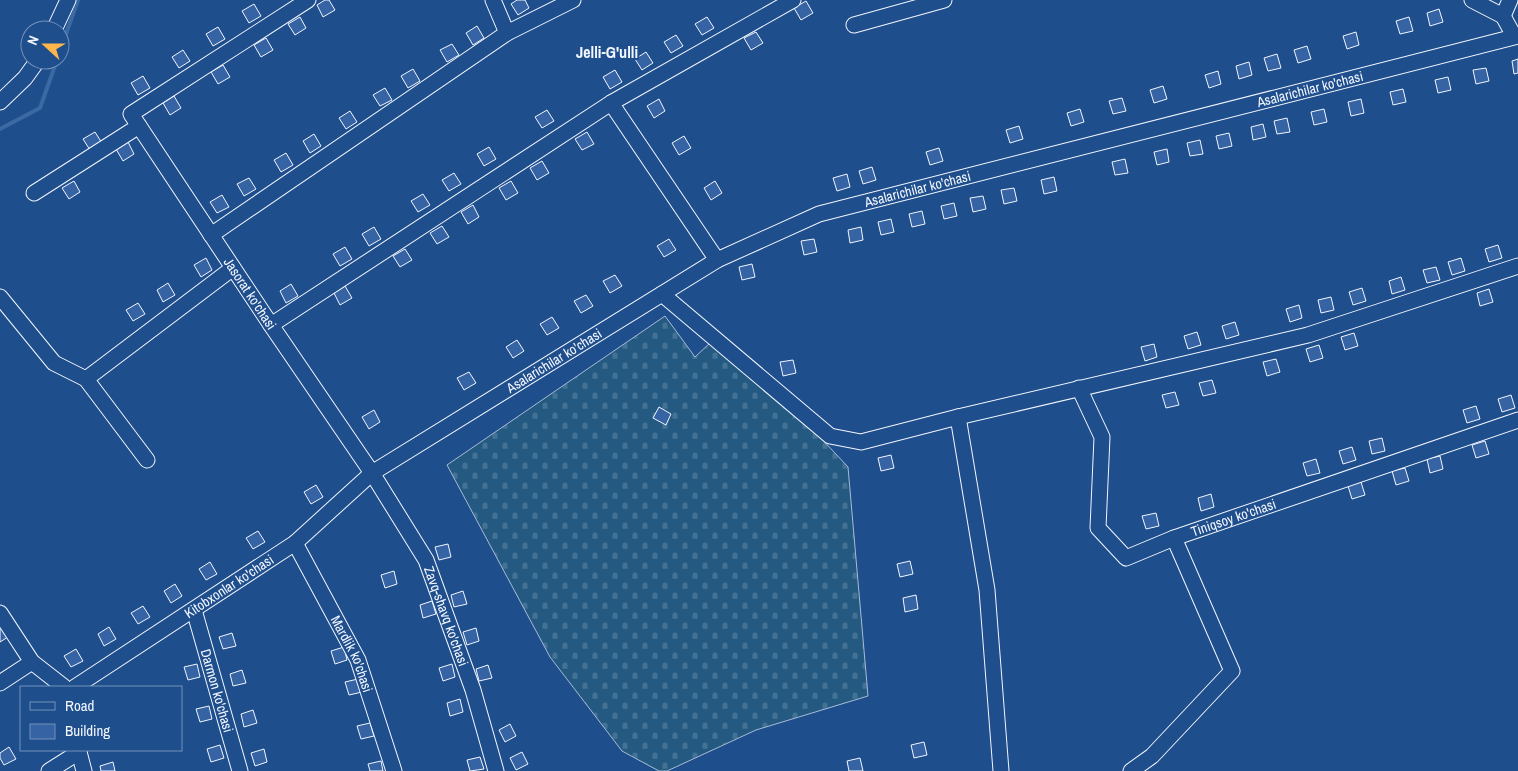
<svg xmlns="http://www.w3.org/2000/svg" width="1518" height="771" font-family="'Archivo Narrow',sans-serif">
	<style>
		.cemetery { fill: url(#cemetery-stones); stroke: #a8bbd7 }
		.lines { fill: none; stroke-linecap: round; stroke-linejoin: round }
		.stream { stroke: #3b69a3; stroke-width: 4 }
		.building { fill: #3563a3; stroke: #f2f6ff }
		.minor-casing { stroke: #f2f6ff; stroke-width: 17 }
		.minor { stroke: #1f4e8c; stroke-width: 15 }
		.labels { text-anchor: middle; stroke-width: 4; stroke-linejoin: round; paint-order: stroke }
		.street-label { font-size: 14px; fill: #f2f6ff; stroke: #1f4e8c }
		.quarter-label { font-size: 16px; font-weight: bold; fill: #f2f6ff; stroke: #1f4e8c }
	</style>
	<defs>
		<pattern id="cemetery-stones" width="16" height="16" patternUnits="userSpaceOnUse" patternTransform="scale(1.25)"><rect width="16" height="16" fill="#245a82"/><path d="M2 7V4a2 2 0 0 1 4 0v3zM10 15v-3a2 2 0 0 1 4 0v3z" fill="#447295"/></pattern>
	</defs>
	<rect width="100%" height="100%" fill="#1f4e8c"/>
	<path class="cemetery" d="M665,316L695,357L711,342L791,406L848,467L868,696L756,730L667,771H659L622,751L550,657L447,465Z"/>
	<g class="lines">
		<g class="stream">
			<path d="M60,51L78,0"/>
			<path d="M0,129L40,108L57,60"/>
		</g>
	</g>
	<g class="building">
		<path d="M325,0H329L335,10L323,17L317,5Z"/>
		<path d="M517,0H525L529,8L518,15L511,4Z"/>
		<path d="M806,1L813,13L801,20L794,8Z"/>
		<path d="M254,4L261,16L249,23L242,11Z"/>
		<path d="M1439,9L1443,22L1430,26L1427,13Z"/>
		<path d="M300,17L306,28L295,35L288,24Z"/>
		<path d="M707,17L714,28L702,35L695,24Z"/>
		<path d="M1409,17L1413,31L1400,34L1396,21Z"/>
		<path d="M477,26L484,38L473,45L466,33Z"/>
		<path d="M218,27L225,39L213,46L206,34Z"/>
		<path d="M756,32L763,43L751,50L744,38Z"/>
		<path d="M1356,32L1359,45L1347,49L1343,36Z"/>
		<path d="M676,35L683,46L671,53L664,42Z"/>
		<path d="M266,38L273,50L261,57L254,45Z"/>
		<path d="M452,44L459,55L447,62L440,50Z"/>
		<path d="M1307,46L1311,59L1298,63L1294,50Z"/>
		<path d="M183,50L190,61L179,68L172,57Z"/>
		<path d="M646,52L653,63L642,70L635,59Z"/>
		<path d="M1277,54L1281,68L1268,71L1264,58Z"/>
		<path d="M1518,59V73L1514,74L1512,61Z"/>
		<path d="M1249,62L1252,75L1239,79L1236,66Z"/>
		<path d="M223,65L230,77L218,84L211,72Z"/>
		<path d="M1486,68L1489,81L1476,84L1473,70Z"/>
		<path d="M413,69L420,81L408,88L401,76Z"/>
		<path d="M615,70L622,82L610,89L603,77Z"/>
		<path d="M1218,71L1221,84L1209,88L1205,75Z"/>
		<path d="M143,76L150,88L138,95L131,83Z"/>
		<path d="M1448,77L1451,90L1438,93L1435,80Z"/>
		<path d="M1163,86L1167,99L1154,103L1150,90Z"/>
		<path d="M385,88L392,100L380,106L373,95Z"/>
		<path d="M1403,89L1406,102L1393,105L1390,92Z"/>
		<path d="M174,96L181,108L170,115L163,103Z"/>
		<path d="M1122,98L1126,111L1113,114L1109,101Z"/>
		<path d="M659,99L665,111L654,118L647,106Z"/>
		<path d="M1361,99L1364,113L1351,116L1348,102Z"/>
		<path d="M1080,109L1084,122L1071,126L1067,113Z"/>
		<path d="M1324,109L1327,122L1314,125L1311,112Z"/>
		<path d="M547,110L554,121L542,128L535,117Z"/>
		<path d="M350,111L357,122L346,129L339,118Z"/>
		<path d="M1287,118L1290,132L1277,134L1274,121Z"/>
		<path d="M1263,124L1266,137L1253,140L1251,127Z"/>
		<path d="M1019,126L1023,139L1010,143L1006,130Z"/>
		<path d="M95,132L102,143L90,150L83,139Z"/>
		<path d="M587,132L594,144L582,150L575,139Z"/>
		<path d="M1229,133L1232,146L1219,149L1216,136Z"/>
		<path d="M314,134L321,146L310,153L303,141Z"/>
		<path d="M684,136L691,148L679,155L672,143Z"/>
		<path d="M1200,140L1203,154L1190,156L1187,143Z"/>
		<path d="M128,142L134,154L123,161L116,149Z"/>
		<path d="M489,147L496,159L484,166L477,154Z"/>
		<path d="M939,148L943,161L930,165L926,152Z"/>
		<path d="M1167,149L1169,162L1157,165L1154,152Z"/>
		<path d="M286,153L293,165L281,172L274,160Z"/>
		<path d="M1125,159L1128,173L1115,175L1112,162Z"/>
		<path d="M542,161L549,173L537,180L530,168Z"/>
		<path d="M872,167L876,180L863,184L859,171Z"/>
		<path d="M454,173L461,184L449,191L442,180Z"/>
		<path d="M847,174L850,187L837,191L833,178Z"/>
		<path d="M1054,177L1057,191L1044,194L1041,180Z"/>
		<path d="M249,178L256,189L244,196L237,184Z"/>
		<path d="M74,181L80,192L69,199L62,188Z"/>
		<path d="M511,181L518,193L506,200L499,188Z"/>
		<path d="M715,181L722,193L711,200L704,188Z"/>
		<path d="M1014,188L1017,201L1004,204L1001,190Z"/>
		<path d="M423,194L430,205L418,212L411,201Z"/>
		<path d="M222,195L229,207L217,213L210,202Z"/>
		<path d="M983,196L986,209L973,212L970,198Z"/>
		<path d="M954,203L957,216L944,219L941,206Z"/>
		<path d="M473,205L479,217L468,224L461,212Z"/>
		<path d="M922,211L925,224L912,227L909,214Z"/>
		<path d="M891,219L894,232L881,235L878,222Z"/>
		<path d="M442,226L449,237L437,244L430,233Z"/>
		<path d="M374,227L381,239L369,246L362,234Z"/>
		<path d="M861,227L863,240L850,243L848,230Z"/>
		<path d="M669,239L676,250L664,257L657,246Z"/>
		<path d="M814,239L817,252L804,255L801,241Z"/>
		<path d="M1498,245L1502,258L1489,262L1485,249Z"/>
		<path d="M345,247L352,259L340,266L333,254Z"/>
		<path d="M405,249L412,260L400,267L393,256Z"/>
		<path d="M206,258L212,270L201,277L194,265Z"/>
		<path d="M1461,258L1465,271L1452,275L1448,262Z"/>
		<path d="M752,264L755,277L742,280L739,267Z"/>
		<path d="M1436,267L1440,280L1427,283L1423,270Z"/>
		<path d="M615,275L622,286L610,293L603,281Z"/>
		<path d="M1401,277L1405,290L1392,294L1389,281Z"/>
		<path d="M168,283L175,295L163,302L157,290Z"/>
		<path d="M291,284L298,296L286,303L280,291Z"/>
		<path d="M345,286L352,298L340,305L334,293Z"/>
		<path d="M1362,288L1366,301L1353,305L1349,292Z"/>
		<path d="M1489,289L1493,302L1480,306L1477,293Z"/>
		<path d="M586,295L593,306L581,313L574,301Z"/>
		<path d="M1331,297L1334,310L1321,313L1318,300Z"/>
		<path d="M138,303L145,314L133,321L126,310Z"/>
		<path d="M1299,305L1302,318L1290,322L1286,309Z"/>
		<path d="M552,317L559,328L547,335L540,324Z"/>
		<path d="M1235,322L1239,335L1226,339L1222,326Z"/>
		<path d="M1197,332L1201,345L1188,349L1184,336Z"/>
		<path d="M1354,333L1358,346L1345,350L1341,337Z"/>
		<path d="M517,340L524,351L513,358L506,347Z"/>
		<path d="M1154,344L1157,357L1145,361L1141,347Z"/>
		<path d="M1319,345L1323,358L1310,362L1306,349Z"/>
		<path d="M1276,359L1280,372L1267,376L1263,362Z"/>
		<path d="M793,360L796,373L783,376L780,362Z"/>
		<path d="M469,372L476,383L464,390L457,378Z"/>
		<path d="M1212,380L1216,393L1203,396L1199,383Z"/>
		<path d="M1175,392L1179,405L1166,408L1162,395Z"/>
		<path d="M1511,395L1515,408L1502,412L1498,399Z"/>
		<path d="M1476,406L1480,419L1467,423L1463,410Z"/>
		<path d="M659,407L671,414L666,425L653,418Z"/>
		<path d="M374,410L380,422L369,429L362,417Z"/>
		<path d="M1382,438L1385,451L1372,454L1369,441Z"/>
		<path d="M1485,441L1489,454L1476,458L1472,445Z"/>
		<path d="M1352,447L1356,460L1343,464L1339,451Z"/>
		<path d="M891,455L894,468L881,471L878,458Z"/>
		<path d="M1440,456L1443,469L1430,473L1427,459Z"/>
		<path d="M1316,459L1320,473L1307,476L1303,463Z"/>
		<path d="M1405,468L1409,481L1396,485L1392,471Z"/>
		<path d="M1361,482L1365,495L1352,499L1348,486Z"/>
		<path d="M316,485L323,497L311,504L304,492Z"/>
		<path d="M1211,494L1214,507L1201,511L1198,498Z"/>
		<path d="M1156,513L1159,526L1146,529L1142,516Z"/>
		<path d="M258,531L265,542L253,549L246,538Z"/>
		<path d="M448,544L451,557L439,560L435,547Z"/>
		<path d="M910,561L913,574L900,577L897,564Z"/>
		<path d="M210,562L217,574L206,580L199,569Z"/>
		<path d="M394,571L397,584L385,588L381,575Z"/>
		<path d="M175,584L182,596L171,603L164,591Z"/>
		<path d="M463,591L467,604L454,607L451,595Z"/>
		<path d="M916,595L918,609L905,612L903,598Z"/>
		<path d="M432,601L436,614L423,618L420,605Z"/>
		<path d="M143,606L150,617L138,624L131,613Z"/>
		<path d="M0,626L8,637L0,642Z"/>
		<path d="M109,627L116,639L104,646L98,634Z"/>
		<path d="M476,628L479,641L467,645L463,632Z"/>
		<path d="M232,633L236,646L223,649L219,637Z"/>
		<path d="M344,647L347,660L335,664L331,651Z"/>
		<path d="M76,649L83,661L71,667L64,656Z"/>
		<path d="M197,664L200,677L188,680L184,667Z"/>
		<path d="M452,664L455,677L443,681L439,668Z"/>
		<path d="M488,665L492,678L479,681L476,669Z"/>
		<path d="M242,670L246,683L233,686L230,674Z"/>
		<path d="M358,679L362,692L349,695L345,682Z"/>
		<path d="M460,699L463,712L450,716L447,703Z"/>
		<path d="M209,706L212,719L200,722L196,709Z"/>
		<path d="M253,710L257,723L244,727L241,714Z"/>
		<path d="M370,723L374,736L361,739L357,726Z"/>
		<path d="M510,724L516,736L505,742L499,730Z"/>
		<path d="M924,742L927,755L914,758L911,745Z"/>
		<path d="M220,745L224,758L211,762L207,749Z"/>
		<path d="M9,747L16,759L4,765L0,758V753Z"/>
		<path d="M264,749L267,762L255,766L251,753Z"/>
		<path d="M522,752L528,764L516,770L510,758Z"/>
		<path d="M480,757L484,769L470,771L467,760Z"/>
		<path d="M860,758L863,771H849L847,761Z"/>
		<path d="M381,761L383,771H370L368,764Z"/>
		<path d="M113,762L115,771H101L100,766Z"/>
	</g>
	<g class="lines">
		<g class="minor-casing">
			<g id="minor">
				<path id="s1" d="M308,0L131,114L271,325L372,473L426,560L473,690L496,771"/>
				<path d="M493,0L507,33"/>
				<path d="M1472,0L1503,16L1514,36"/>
				<path d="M1503,16L1510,0"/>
				<path d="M854,25L944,0"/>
				<path d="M54,30L68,0"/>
				<path d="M0,102L25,78L38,60"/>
				<path d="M611,103L717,260"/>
				<path d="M34,193L139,126"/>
				<path d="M211,235L507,33L573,0"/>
				<path d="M662,294L830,436L861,442L958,417L1308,335L1518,266"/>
				<path d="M0,297L54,363L86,379L147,460"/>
				<path d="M271,325L611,103L793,0"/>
				<path d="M86,379L233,268"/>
				<path id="s2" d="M1079,388L1102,437L1098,528L1126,558L1174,538L1518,420"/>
				<path d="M958,417L987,590L1001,771"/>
				<path id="s3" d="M295,543L358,660L394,771"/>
				<path id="s4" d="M194,610L240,771"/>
				<path d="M0,613L32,662L64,687"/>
				<path d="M0,683L32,662"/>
				<path id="s5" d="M75,687L295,543L372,473L717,260L819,214L1518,36"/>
				<path d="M79,752L84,771"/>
				<path d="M49,771L79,752V750"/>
				<path d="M1131,771L1152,756L1232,671L1174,538"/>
			</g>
		</g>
		<use href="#minor" class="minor"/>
	</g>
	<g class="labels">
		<g class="street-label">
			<text dy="5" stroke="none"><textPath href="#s5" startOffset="1391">Asalarichilar ko'chasi</textPath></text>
			<text dy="5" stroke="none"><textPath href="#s5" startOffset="986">Asalarichilar ko'chasi</textPath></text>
			<text dy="5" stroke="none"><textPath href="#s1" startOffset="426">Jasorat ko'chasi</textPath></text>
			<text dy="5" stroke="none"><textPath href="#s5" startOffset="581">Asalarichilar ko'chasi</textPath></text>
			<text dy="5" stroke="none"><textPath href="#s2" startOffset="301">Tiniqsoy ko'chasi</textPath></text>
			<text dy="5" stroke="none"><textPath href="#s5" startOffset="184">Kitobxonlar ko'chasi</textPath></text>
			<text dy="5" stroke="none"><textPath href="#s1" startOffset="805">Zavq-shavq ko'chasi</textPath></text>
			<text dy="5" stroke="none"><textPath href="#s3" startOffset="125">Mardlik ko'chasi</textPath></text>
			<text dy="5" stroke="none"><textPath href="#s4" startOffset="84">Darmon ko'chasi</textPath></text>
		</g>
		<g class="quarter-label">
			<text x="607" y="58">Jelli-G'ulli</text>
		</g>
	</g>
	<rect x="20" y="686" width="162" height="65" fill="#1f4e8c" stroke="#7391ba"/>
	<rect x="30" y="702" width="25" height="8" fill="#1f4e8c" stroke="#7391ba"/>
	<text x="65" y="711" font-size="15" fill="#f2f6ff">Road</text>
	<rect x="30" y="724" width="25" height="15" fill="#3563a3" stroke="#7391ba"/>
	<text x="65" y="736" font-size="15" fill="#f2f6ff">Building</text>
	<g transform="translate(45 45) rotate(291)"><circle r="24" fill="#1f4e8c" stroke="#7391ba"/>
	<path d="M0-4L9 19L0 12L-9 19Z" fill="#ffb74d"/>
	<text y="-8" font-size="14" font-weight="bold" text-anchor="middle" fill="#f2f6ff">N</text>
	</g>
</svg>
